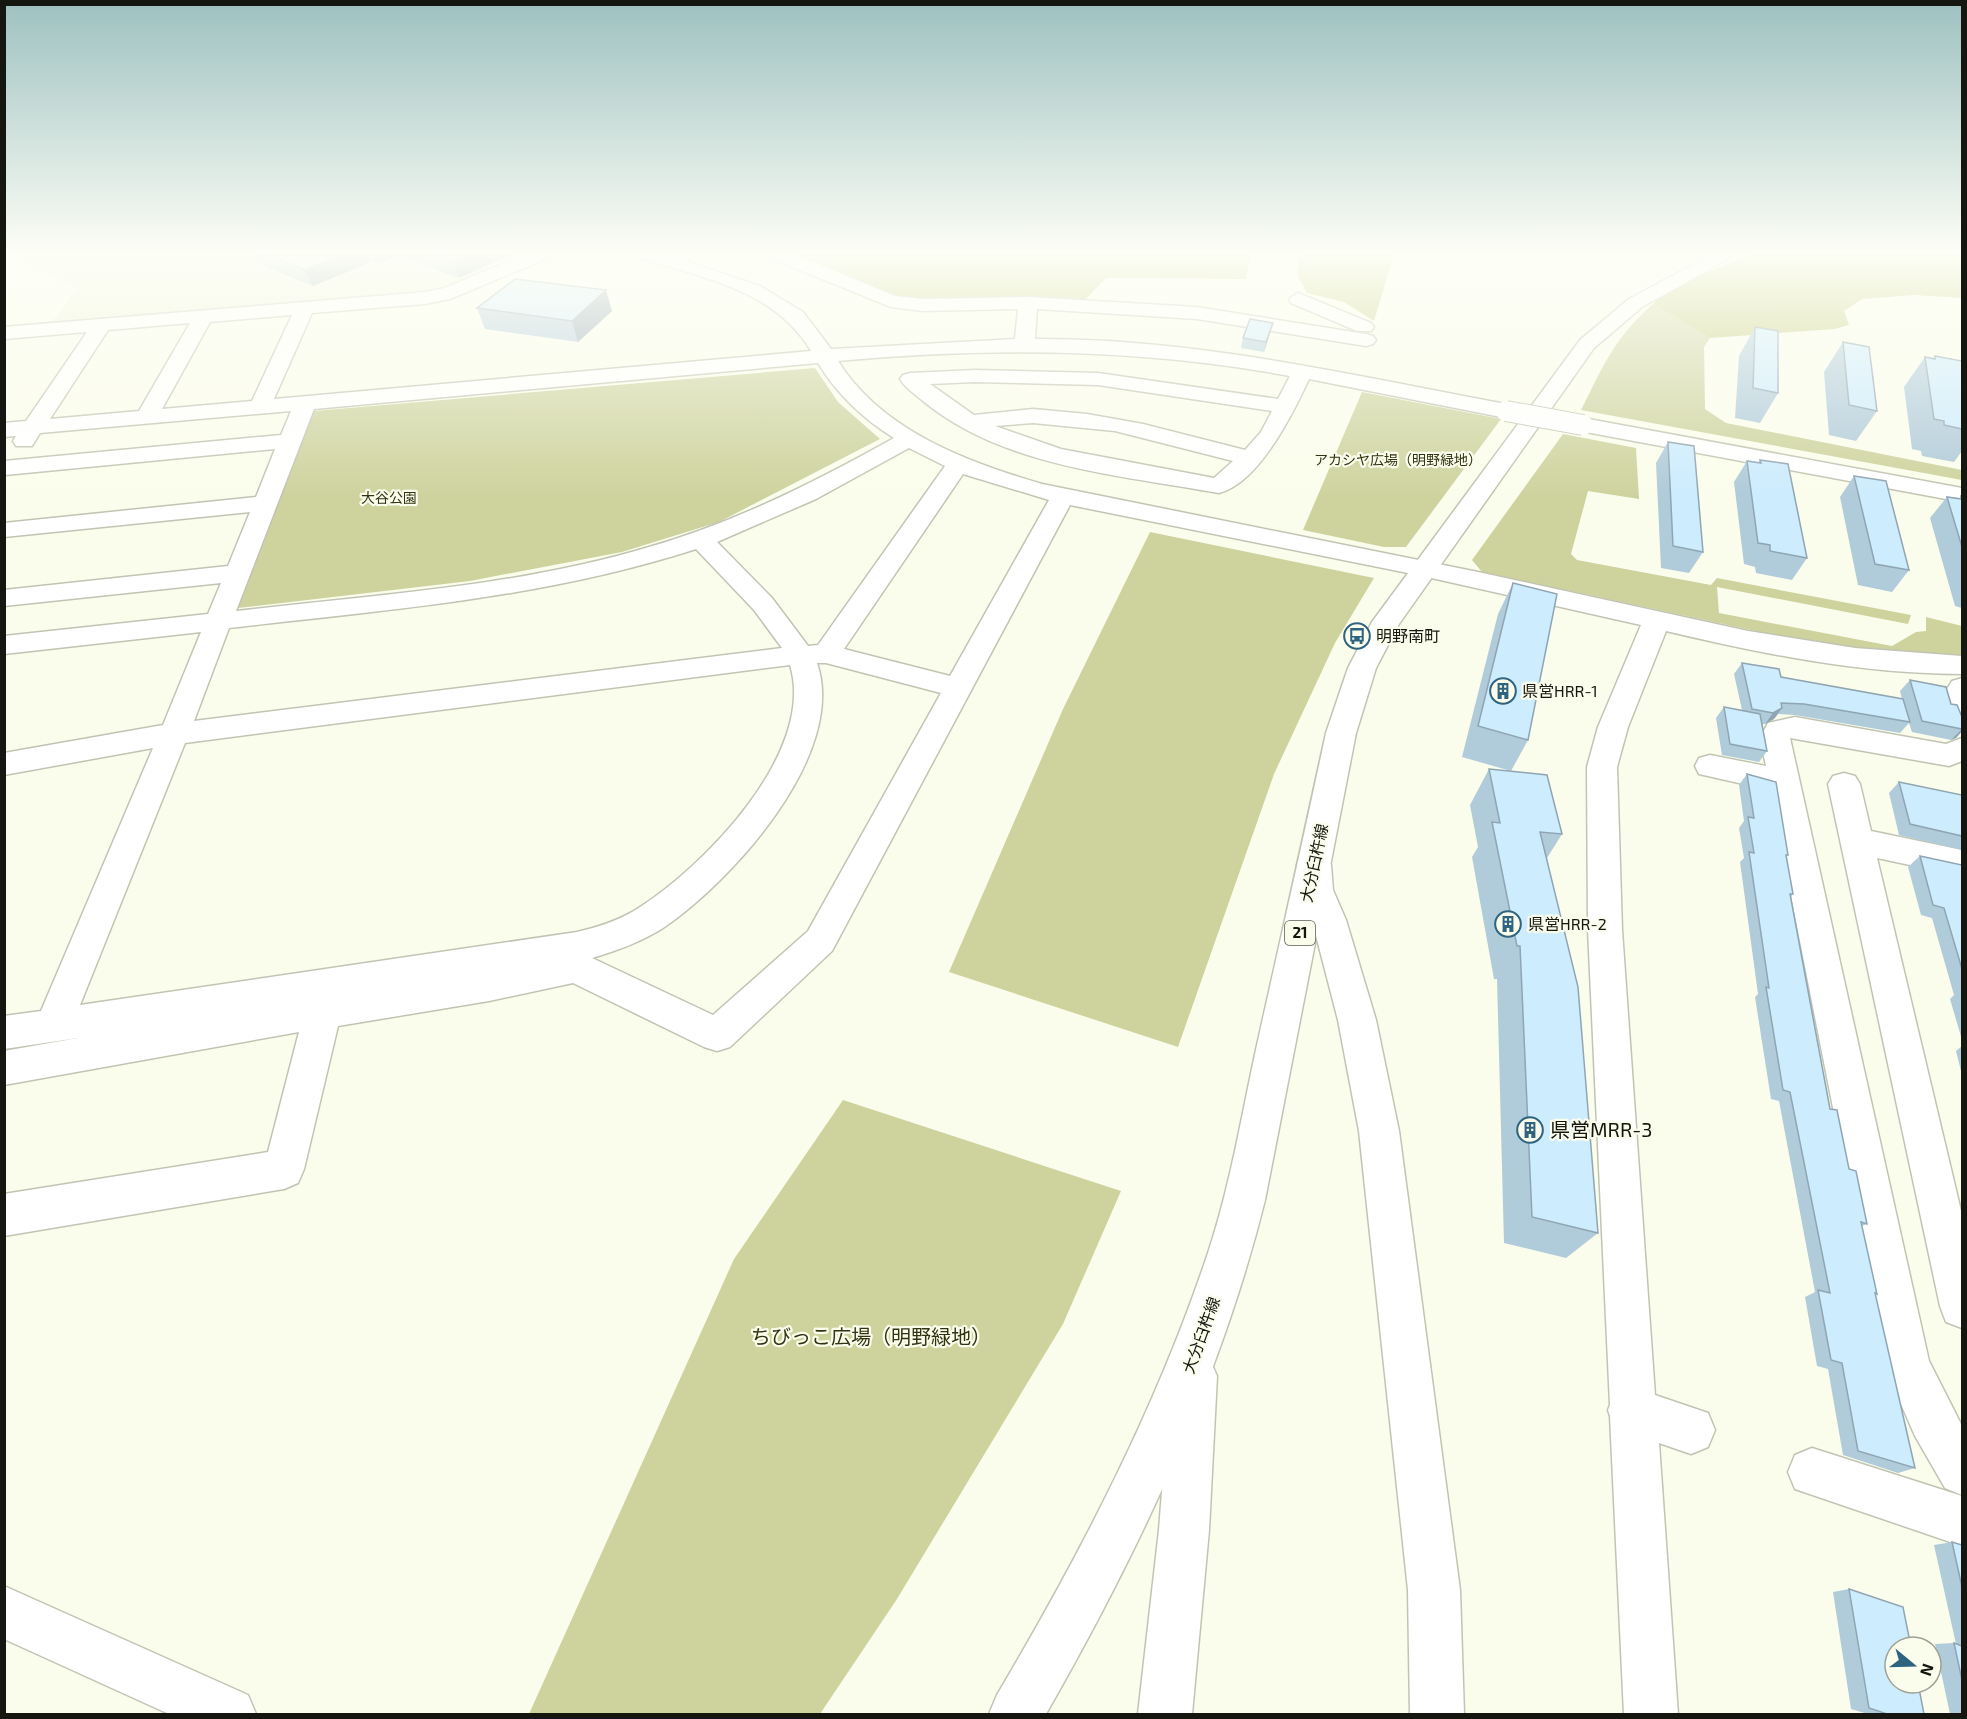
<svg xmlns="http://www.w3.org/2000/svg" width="1967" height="1719" font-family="'Exo 2','Noto Sans JP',sans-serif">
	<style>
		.built { fill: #f0f2da }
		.green { fill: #ced39e }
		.forest { fill: #c6cc7d }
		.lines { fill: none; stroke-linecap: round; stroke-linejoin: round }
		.minor-casing { stroke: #c2c4b3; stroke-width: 3 }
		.major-casing { stroke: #c2c4b3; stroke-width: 3 }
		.minor { fill: #fff; fill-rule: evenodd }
		.major { fill: #fff; fill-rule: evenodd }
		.minor-bridge-casing { stroke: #c2c4b3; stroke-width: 22; stroke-linecap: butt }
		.minor-bridge { stroke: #fff; stroke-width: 20 }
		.wall { fill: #b0cbda }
		.shaded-wall { fill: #90a5b2 }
		.building { fill: #cdecfe; stroke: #90a5b2; stroke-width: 1.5 }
		.labels { text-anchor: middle; stroke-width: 4.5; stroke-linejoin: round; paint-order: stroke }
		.far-park-label { font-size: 14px; fill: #313311; stroke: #fbfdec }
		.shield { fill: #fbfdec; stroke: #5a5b52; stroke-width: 1.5 }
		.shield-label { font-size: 15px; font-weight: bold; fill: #151610 }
		.poi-label { font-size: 16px; fill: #151610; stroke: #fbfdec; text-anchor: start }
		.street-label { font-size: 16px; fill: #151610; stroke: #fbfdec }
		.near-poi-label { font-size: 20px; fill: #151610; stroke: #fbfdec; text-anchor: start }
		.near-park-label { font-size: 20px; fill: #313311; stroke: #fbfdec }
	</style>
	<rect width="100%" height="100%" fill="#fbfdec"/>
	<path class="built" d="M29,254H533L441,293L49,326L77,289L20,259Z"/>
	<g class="green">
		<path d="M1653,304L1710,338L1704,347L1705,409L1726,423L1962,470V480L1581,410C1603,366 1615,337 1653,304Z"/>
		<path d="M815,368L838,402L880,439L719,522L622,552L470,581L238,608L314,411Z"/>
		<path d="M1362,392L1501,419L1406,547H1384L1303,530Z"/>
		<path d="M1563,434L1636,448L1639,499L1588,491L1571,554L1577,560L1711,585L1717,578L1911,615L1908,624L1717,587L1719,613L1892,646L1916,632L1926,631V617L1962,626V657L1912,656L1825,646L1482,572L1472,560Z"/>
		<path d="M1150,532L1374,578L1335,643L1274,774L1178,1047L949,972L1063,709Z"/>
		<path d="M843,1100L1121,1191L1063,1324L897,1599L820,1714H529L734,1259Z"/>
	</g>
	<g class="forest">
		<path d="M791,254H1251L1246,279L1106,278L1085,300H894Z"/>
		<path d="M1299,254H1397L1393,257L1374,321L1344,302L1307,293L1298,276Z"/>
		<path d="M1750,254H1962V298L1914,295L1862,299L1844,311L1849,325L1835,329L1710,338L1653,304L1666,291Z"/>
	</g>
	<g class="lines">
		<g class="minor-casing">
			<g id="minor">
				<path d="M526,254H551L548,258L450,299L425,304L312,313L274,399L811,351C775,290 702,277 639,258L636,254H665L760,286L803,312L831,349L1015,339L1018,309L923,311L891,307L770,258L767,254H794L895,296L923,299L1028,297L1197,307L1366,334L1373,336L1376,340L1373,344L1366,346L1197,319L1037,309L1035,339C1195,338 1350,375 1506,404L1514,406L1517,411L1514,416L1506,418L1309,379C1293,413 1259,483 1219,493C1120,475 1003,467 923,401C915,394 905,388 900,379L903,375L910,373L975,370L1098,373L1278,399L1290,376C1139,348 990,347 838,361C882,431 967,462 1042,484L1478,572L1748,631L1855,648L1962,656V674C1862,674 1763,654 1666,631L1628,727L1617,767L1622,930L1655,1395L1708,1413L1715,1430L1708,1447L1691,1454L1659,1443L1678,1714H1624L1610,1416L1608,1410L1610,1405L1588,930L1587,767L1598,727L1641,625L1418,575L1070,505L832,951L730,1047L717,1051L704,1047L573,983L489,1001L338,1026L304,1169L298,1183L284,1189L4,1236V1194L268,1152L299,1032L4,1085V1051L78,1038L4,1049V1016L41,1011L153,748L4,775V753L163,725L201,632L4,654V636L208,614L221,583L4,606V590L228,566L250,512L4,537V523L256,497L275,449L5,475L4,461L281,435L291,411L40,433L32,446H16L13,441L16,436L4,437V423L26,421L87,332L4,339V327L425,292L445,288ZM292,315L252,401L162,409L210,322ZM190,323L139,411L50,419L108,330ZM818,363C837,394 863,419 894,438C815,482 736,522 649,547C516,587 373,595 236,611L314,409ZM975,382L1098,385L1272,411L1261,432L1245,450L1143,424L1087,414L1033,409L974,415L930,384ZM1033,423L1115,431L1233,461L1214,478L1061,449L995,426ZM909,448L945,466L818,645L808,646L772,598L717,542L816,499ZM963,474L1049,500L950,676L844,649ZM696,549L754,610L782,648L194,721L229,628C386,610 545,598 696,549ZM817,663H826L941,693L808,931L713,1015L592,958C616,951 641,942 663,928C732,881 848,754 817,663ZM790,665C817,752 703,868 637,909C618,921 598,927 577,932L80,1005L185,743Z"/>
				<path d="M1298,293L1371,323L1374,327L1371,331H1357L1291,303L1289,299Z"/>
				<path d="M1583,418L1962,488V502L1575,430L1572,425L1575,420Z"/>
				<path d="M1962,678V729L1952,726L1942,697L1952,681Z"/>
				<path d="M1795,717L1946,744L1962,738V761L1949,766L1790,738L1929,1361L1962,1426V1495L1945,1488L1915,1436L1884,1365L1770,790L1699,774L1695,766L1699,758L1710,755L1766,766L1760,738L1768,723Z"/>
				<path d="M1844,773L1855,776L1860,784L1871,831L1962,850V876L1877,858L1962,1215V1328L1946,1322L1940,1306L1828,784L1833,776Z"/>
				<path d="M1314,852L1326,856L1331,865L1333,890L1346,920L1376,1020L1399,1131L1460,1590L1464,1714H1410L1408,1590L1359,1131L1338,1020L1312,920L1299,890L1297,865L1302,856Z"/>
				<path d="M1194,1353L1210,1360L1217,1376L1209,1530L1192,1714H1138L1159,1530L1171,1376L1178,1360Z"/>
				<path d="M1812,1448L1962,1496V1546L1795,1489L1788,1472L1795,1455Z"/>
				<path d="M4,1586L248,1695L256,1714H169L4,1639Z"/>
			</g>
		</g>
		<g class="major-casing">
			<path id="major" d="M1713,254H1737L1642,307L1594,348L1399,624L1376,668L1356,733L1265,1200C1220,1381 1138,1553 1046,1714H989L997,1695C1081,1553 1157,1407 1209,1250C1231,1183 1242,1113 1257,1045C1280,941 1304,837 1326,733L1348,668L1372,622L1580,340L1629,299Z"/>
		</g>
		<use href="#minor" class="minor"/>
		<use href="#major" class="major"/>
		<g class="minor-bridge-casing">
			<path id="minor-bridge" d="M1506,411L1583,425"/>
		</g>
		<use href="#minor-bridge" class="minor-bridge"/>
	</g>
	<g class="wall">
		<path d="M253,254H513L459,278L398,256L378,264L371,262L313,286L258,264Z"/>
		<path d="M477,308L612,311L578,342L485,329Z"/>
		<path d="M1273,323L1270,333L1264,352L1241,348L1243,338Z"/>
		<path d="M1755,327L1778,393L1760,423L1735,418L1739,356Z"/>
		<path d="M1843,342L1877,411L1856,441L1829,435L1824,372Z"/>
		<path d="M1935,356L1962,361V451L1954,462L1922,456L1921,451L1912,449L1904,387L1925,357L1933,359Z"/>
		<path d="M1668,442L1703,552L1689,573L1661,568L1656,463Z"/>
		<path d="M1760,460L1807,558L1792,580L1756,573L1755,567L1744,564L1734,482L1747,461L1758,463Z"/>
		<path d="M1854,476L1909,570L1892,592L1858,585L1840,497Z"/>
		<path d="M1961,496H1962V608L1955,606L1930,518L1947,497L1959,499Z"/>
		<path d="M1513,583L1528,740L1511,771L1462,757L1498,614Z"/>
		<path d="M1742,663L1781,677L1902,699L1900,691L1910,680L1951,704L1962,731L1956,738L1951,740L1912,732L1909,723L1900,733L1795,715L1778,714L1774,719L1765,724H1762L1767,751L1759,762L1722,755L1716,718L1724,707L1742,710L1734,674Z"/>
		<path d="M1489,769L1562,834L1547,858L1598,1233L1566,1258L1504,1243L1497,979H1494L1472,857L1478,847L1470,805Z"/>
		<path d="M1747,774L1788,855L1786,858L1793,894L1791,897L1830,1109L1867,1224L1862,1226L1877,1294L1875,1295L1915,1468L1898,1473L1843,1455L1828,1369L1817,1366L1805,1297L1815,1292L1779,1101L1771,1099L1755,997L1758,994L1740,862L1744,858L1739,828L1744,821L1739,785Z"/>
		<path d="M1899,782L1962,795V850L1899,835L1889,793Z"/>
		<path d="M1920,856L1962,865V1040L1950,999L1954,995L1932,918L1921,915L1908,867Z"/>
		<path d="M1962,1046V1075L1956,1051Z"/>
		<path d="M1952,1542L1962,1545V1714H1950L1935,1644L1954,1643L1956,1644L1934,1545Z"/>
		<path d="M1849,1589L1924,1714H1868L1851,1709L1833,1592Z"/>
	</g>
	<g class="shaded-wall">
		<path d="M343,254H368L371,262L313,286L305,270Z"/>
		<path d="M374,254H398V256L378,264Z"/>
		<path d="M470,254H513L459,278L453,262Z"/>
		<path d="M606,290L612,311L578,342L572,321Z"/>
		<path d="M1273,323L1270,333L1264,352L1266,342Z"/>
		<path d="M1782,708L1774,719L1765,724L1773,713Z"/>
		<path d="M1962,729V731L1956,738L1951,740Z"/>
	</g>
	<g class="building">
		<path d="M267,254H343L305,270Z"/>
		<path d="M432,254H470L453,262Z"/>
		<path d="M515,279L606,290L572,321L477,308Z"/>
		<path d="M1250,319L1273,323L1266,342L1243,338Z"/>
		<path d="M1755,327L1778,331V393L1753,388Z"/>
		<path d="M1843,342L1869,347L1877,411L1849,405Z"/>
		<path d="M1935,356L1962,361V429L1944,425V421L1934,419L1925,357L1935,359Z"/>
		<path d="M1668,442L1694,446L1703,552L1673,546Z"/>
		<path d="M1760,460L1788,464L1807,558L1770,551V545L1758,543L1747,461L1761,463Z"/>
		<path d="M1854,476L1886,481L1909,570L1875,564Z"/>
		<path d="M1961,496H1962V547L1947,497L1962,499Z"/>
		<path d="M1513,583L1557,594L1528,740L1478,726Z"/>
		<path d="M1742,663L1779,669L1781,677L1903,699L1910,722L1804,704L1781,703L1782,708L1773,713L1752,709Z"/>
		<path d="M1910,680L1946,687L1951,704L1957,705L1962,717V729L1922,721Z"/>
		<path d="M1724,707L1760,714L1767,751L1730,744Z"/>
		<path d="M1489,769L1547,775L1562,834L1540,832L1578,987L1598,1233L1532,1217L1520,946H1517L1492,822L1500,823Z"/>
		<path d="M1747,774L1776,782L1788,855H1786L1793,894H1790L1830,1109L1837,1110L1849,1169L1856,1171L1867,1224L1861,1222L1877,1294L1875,1293L1915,1468L1858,1451L1842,1363L1831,1360L1818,1290L1830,1293L1790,1092L1783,1090L1766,987L1769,988L1749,852L1754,853L1748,817L1754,818Z"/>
		<path d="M1899,782L1962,795V836L1910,824Z"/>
		<path d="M1920,856L1962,865V969L1944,908L1933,905Z"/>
		<path d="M1952,1542L1962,1545V1587Z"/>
		<path d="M1849,1589L1903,1607L1911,1647H1895V1683H1918L1924,1714H1887L1869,1708Z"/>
		<path d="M1954,1643L1962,1646V1680Z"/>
	</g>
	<linearGradient id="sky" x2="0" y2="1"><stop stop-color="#9dc1c0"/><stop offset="0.51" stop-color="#fdfef6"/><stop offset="1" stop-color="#fdfef6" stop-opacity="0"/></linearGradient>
	<rect width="1967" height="495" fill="url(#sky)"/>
	<defs>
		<g id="bus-ring" transform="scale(1.35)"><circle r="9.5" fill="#fbfdec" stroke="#2e647f" stroke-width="1.5"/><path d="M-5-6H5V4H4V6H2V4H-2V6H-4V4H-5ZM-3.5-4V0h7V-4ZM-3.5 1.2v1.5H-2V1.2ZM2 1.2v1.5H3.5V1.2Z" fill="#2e647f"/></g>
		<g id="building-ring" transform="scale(1.35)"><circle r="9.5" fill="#fbfdec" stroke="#2e647f" stroke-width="1.5"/><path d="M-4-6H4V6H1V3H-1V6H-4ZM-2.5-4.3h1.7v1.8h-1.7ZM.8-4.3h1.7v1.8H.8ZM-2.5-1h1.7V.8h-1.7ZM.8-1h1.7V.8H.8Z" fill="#2e647f"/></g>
	</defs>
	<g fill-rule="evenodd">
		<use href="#bus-ring" x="1357" y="636"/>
		<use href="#building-ring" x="1503" y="691"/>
		<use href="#building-ring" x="1508" y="924"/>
		<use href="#building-ring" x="1530" y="1130"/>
	</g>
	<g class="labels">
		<g class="far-park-label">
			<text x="1398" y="465">アカシヤ広場（明野緑地）</text>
			<text x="389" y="503">大谷公園</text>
		</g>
		<rect class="shield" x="1285" y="921" width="30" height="24" rx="4.5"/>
		<g class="shield-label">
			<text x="1300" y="938">21</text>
		</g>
		<g class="poi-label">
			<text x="1376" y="642">明野南町</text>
			<text x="1522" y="697">県営HRR-1</text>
			<text x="1528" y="930">県営HRR-2</text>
		</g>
		<g class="street-label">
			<text transform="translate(1314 863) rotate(-78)" y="6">大分臼杵線</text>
			<text transform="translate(1201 1335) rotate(-70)" y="6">大分臼杵線</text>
		</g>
		<g class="near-poi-label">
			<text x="1550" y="1137">県営MRR-3</text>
		</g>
		<g class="near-park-label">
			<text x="871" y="1344">ちびっこ広場（明野緑地）</text>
		</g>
	</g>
	<rect width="1967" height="1719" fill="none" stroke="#151610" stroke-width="12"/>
	<g transform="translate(1913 1665) rotate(109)"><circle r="28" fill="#fbfdec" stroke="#9fa194" stroke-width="1.5"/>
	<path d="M0-4.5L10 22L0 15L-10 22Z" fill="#2e647f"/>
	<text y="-9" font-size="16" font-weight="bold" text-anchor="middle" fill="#151610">N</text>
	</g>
</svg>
